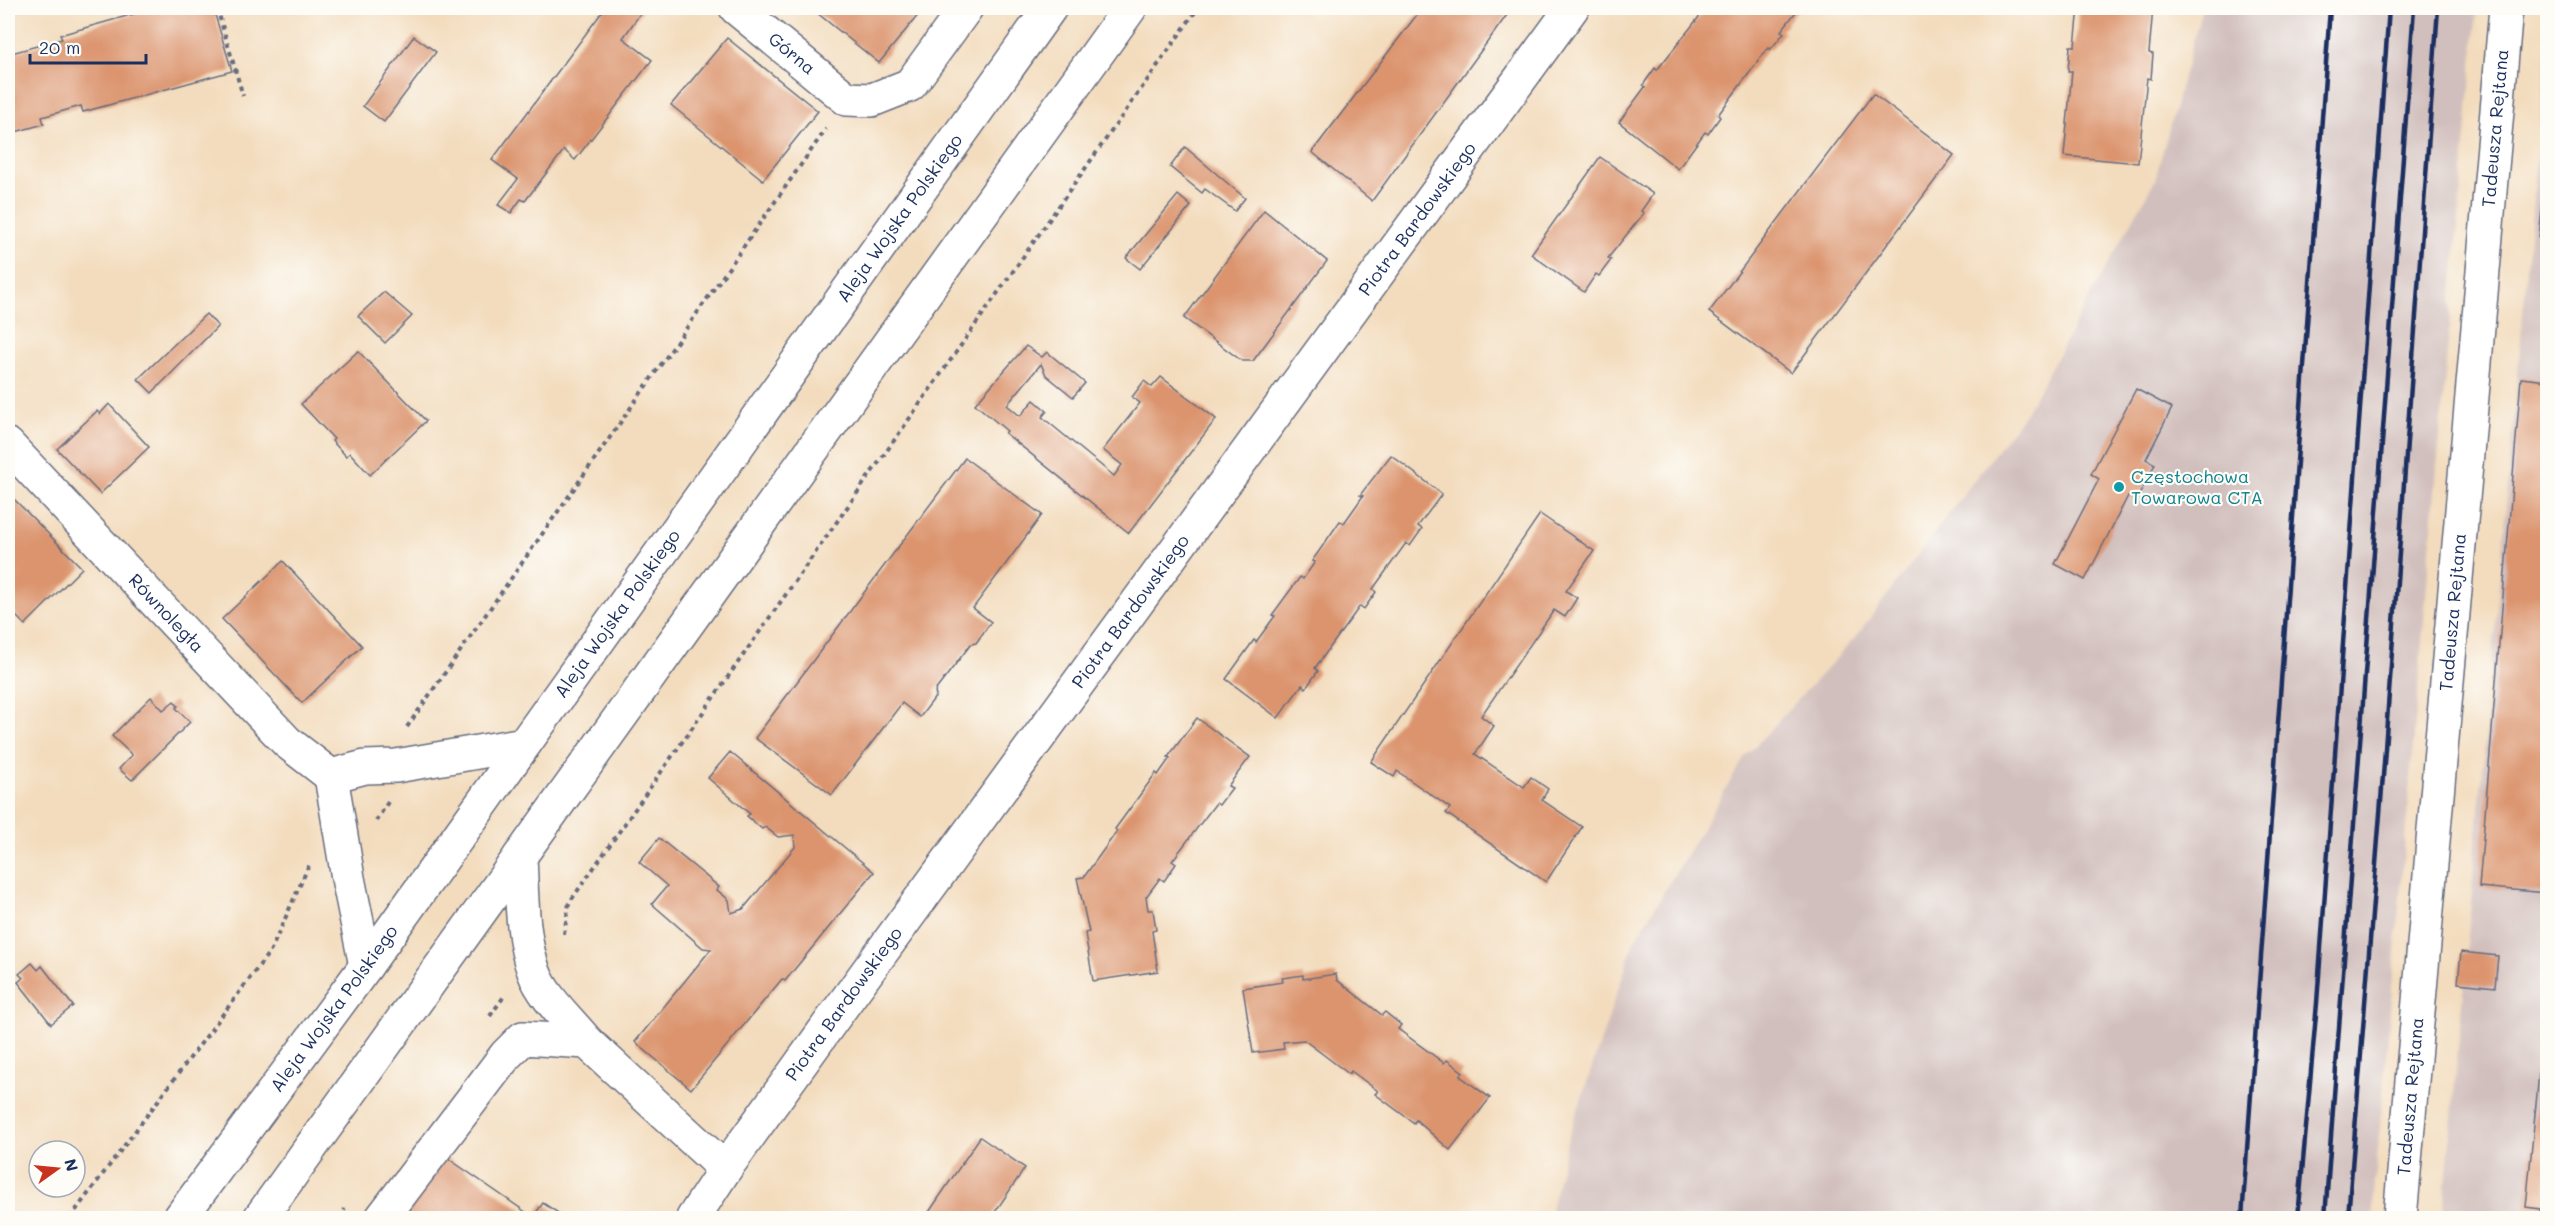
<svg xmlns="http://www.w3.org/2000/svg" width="2555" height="1226" font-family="Mali,sans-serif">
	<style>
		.industrial { fill: #d1bfbd }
		.building { fill: #db946e }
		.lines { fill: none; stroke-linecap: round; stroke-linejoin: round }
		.minor-casing { stroke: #676c7f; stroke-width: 36 }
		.major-casing { stroke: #676c7f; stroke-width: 36 }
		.path { stroke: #676c7f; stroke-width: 4; stroke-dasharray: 4.5 4.5; stroke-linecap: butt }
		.minor { stroke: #fff; stroke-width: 33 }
		.major { stroke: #fff; stroke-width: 33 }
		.rail { stroke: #1b2f5e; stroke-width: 4.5 }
		.culture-dot { fill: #0f9aa8; stroke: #fdfcf7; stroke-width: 2 }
		.labels { text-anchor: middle; stroke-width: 4.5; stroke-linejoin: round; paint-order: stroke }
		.street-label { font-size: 18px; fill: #1b2f5e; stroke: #fdfcf7 }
		.culture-label { font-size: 18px; fill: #0d838f; stroke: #fdfcf7; text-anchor: start }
	</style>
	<rect width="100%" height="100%" fill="#fdfcf7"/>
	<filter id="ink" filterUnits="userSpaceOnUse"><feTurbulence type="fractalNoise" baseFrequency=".0167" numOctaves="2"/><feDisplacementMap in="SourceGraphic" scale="12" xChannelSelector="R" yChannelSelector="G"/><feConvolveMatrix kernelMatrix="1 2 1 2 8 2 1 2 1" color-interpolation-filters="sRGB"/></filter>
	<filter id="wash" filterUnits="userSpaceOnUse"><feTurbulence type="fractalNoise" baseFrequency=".008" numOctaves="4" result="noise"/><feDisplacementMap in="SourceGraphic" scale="24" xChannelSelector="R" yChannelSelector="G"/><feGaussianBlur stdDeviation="1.35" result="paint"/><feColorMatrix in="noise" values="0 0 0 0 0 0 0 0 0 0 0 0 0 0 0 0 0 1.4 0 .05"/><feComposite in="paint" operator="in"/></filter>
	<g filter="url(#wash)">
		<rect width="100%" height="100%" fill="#f3dcbd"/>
		<g class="industrial">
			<path d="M2202,8H2477L2372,1218H1549L1567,1142L1634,942L1745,757L1855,638L2026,412L2155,180Z"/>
			<path d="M2547,44V1218H2443Z"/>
		</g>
		<g id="blocks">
			<g class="building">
				<path d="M155,8H213L232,71L83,112L81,106L42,117L44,124L8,134V54L62,39L60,35Z"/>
				<path d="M605,8H644L623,38L652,60L575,160L564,150L525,201L521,199L511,213L498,205L518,179L492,160Z"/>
				<path d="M811,8H924L879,63Z"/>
				<path d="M1422,8H1512L1372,201L1312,152Z"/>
				<path d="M1706,8H1799L1781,31L1784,33L1770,50L1768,48L1718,115L1720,117L1708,134L1705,132L1678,169L1619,122L1645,87L1643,85L1655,68L1657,70Z"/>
				<path d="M2079,8H2153L2149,53L2153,54L2151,79L2147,78L2138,163L2064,156L2072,71H2068L2070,46H2075Z"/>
				<path d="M414,36L436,52L384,122L363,106Z"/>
				<path d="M727,38L818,111L763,180L671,105Z"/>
				<path d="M1873,94L1954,155L1791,373L1709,312Z"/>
				<path d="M1185,147L1245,198L1235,211L1205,189L1202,193L1170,167Z"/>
				<path d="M1600,157L1653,194L1641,211L1644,213L1608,258L1611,260L1599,276L1596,274L1584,292L1531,254Z"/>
				<path d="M2546,171L2547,172V239L2539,238Z"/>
				<path d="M1178,195L1191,206L1140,269L1126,258Z"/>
				<path d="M1264,210L1327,261L1253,361H1242L1184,318Z"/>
				<path d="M384,292L412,316L385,343L358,316Z"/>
				<path d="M206,314L218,326L152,393L138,379Z"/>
				<path d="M1026,346L1042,357L1047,352L1085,383L1073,397L1046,375L1041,364L1007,405L1020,416L1034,400L1047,411L1042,417L1114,476L1122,465L1103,450L1140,403L1132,397L1144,381L1152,387L1161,377L1216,419L1129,533L1005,433L1007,431L975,404Z"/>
				<path d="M358,351L426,421L370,475L350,453L346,456L332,441L334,439L301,404Z"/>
				<path d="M2521,378L2547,381V893L2479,887Z"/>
				<path d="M2136,389L2172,408L2146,459L2155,464L2137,499L2128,496L2085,580L2055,564L2099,479L2091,474Z"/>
				<path d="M109,404L149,447L100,494L57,449L97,411L100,414Z"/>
				<path d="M1391,455L1442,494L1418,526L1422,529L1410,546L1406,543L1373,589L1376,592L1364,609L1360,606L1315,668L1318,671L1306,688L1302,685L1278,718L1226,679L1254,640L1256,642L1275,616L1272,615L1300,577L1303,579L1315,562L1312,561L1340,521L1344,523L1363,496L1360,495Z"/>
				<path d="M965,458L1042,515L973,608L991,622L976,643L971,644L935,691L936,696L920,717L902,703L832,795L755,738Z"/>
				<path d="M8,493L82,568L25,625L8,608Z"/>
				<path d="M1540,514L1594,551L1566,591L1577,598L1565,617L1554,610L1481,716L1494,726L1475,754L1524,787L1531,777L1548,789L1542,800L1582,827L1546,882L1446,813L1450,808L1397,771L1394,777L1371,762Z"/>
				<path d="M283,561L362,646L302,703L222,619Z"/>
				<path d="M151,697L163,710L174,701L178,706L176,708L190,722L132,780L119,769L132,755L112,736Z"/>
				<path d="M1197,718L1250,757L1228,786L1232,788L1219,805L1216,803L1172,861L1176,864L1164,881L1160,878L1146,897L1148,910H1153L1156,930L1152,931L1158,971L1093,981L1085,933L1089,932L1077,878L1084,877L1117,831L1115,829L1156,773L1158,775L1170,758L1168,757Z"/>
				<path d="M730,752L874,872L785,981L782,979L691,1089L635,1042L711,949L703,948L652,904L667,886L639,862L659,838L719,887L717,890L729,900L731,913L743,909L795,847L794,835L778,837L765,827L762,829L747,816L750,814L708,778Z"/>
				<path d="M2461,952L2498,956L2495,987L2458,983Z"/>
				<path d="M32,963L38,970L42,966L73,1006L51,1024L18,982L23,978L19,974Z"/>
				<path d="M1336,974L1337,980L1382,1015L1385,1012L1401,1025L1398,1029L1444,1063L1447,1060L1463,1072L1460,1076L1490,1098L1450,1150L1416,1120L1414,1123L1375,1094L1378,1091L1351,1071L1349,1074L1304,1040L1283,1042L1284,1049L1253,1053L1243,988L1283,982L1282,978L1303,975V979Z"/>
				<path d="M2546,1001L2547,1218H2539L2540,1209L2526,1207Z"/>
				<path d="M980,1137L1025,1168L991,1218H925Z"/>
				<path d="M433,1148L533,1217L543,1203L566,1218H385Z"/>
			</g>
		</g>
	</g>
	<g filter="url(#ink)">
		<use href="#blocks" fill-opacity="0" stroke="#676c7f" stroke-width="1.5"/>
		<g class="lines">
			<g class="minor-casing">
				<g id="minor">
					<path id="s1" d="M736,8L847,99L872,100L910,85L966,8"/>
					<path id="s2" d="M8,445L287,742L331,776"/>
					<path d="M382,1218L506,1055L523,1038L587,1042L725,1169"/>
					<path id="s3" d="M693,1218L725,1169L840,1009L1572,8"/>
					<path id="s4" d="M2400,1218L2506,8"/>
				</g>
			</g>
			<g class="major-casing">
				<g id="major">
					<path d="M520,856C522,893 521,936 534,972C543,997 570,1021 587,1042"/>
					<path d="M366,966L348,878L331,776L365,767L396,766L524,744"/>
					<path id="s5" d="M180,1218L366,966L1050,8"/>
					<path d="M260,1218L1130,8"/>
				</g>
			</g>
			<g class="path">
				<path d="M217,8L243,96"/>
				<path d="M407,727L826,129"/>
				<path d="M376,821L388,802"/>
				<path d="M564,934L569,903L1198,8"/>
				<path d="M490,1016L505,995"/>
				<path d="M70,1218L271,950L309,865"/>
				<path d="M339,1218L345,1209"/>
			</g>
			<use href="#minor" class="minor"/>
			<use href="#major" class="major"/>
			<g class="rail">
				<path d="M2242,1218L2330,8"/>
				<path d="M2298,1218L2317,1003L2389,8"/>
				<path d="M2325,1218L2414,8"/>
				<path d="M2348,1218L2384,763L2438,8"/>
			</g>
		</g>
	</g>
	<circle class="culture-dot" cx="2119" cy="487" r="6"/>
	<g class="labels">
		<g class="street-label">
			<text dy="6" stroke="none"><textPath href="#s1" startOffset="72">Górna</textPath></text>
			<text dy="6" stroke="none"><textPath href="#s4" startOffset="1094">Tadeusza Rejtana</textPath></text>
			<text dy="6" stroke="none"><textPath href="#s5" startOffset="1232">Aleja Wojska Polskiego</textPath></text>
			<text dy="6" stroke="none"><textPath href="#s3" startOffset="1234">Piotra Bardowskiego</textPath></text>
			<text dy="6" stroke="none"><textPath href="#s3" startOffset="748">Piotra Bardowskiego</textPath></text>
			<text dy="6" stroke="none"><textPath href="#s2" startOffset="231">Równoległa</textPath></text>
			<text dy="6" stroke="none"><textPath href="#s4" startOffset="608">Tadeusza Rejtana</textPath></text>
			<text dy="6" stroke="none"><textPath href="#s5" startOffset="746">Aleja Wojska Polskiego</textPath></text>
			<text dy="6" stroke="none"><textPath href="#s3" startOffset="262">Piotra Bardowskiego</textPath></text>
			<text dy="6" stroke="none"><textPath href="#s5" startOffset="260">Aleja Wojska Polskiego</textPath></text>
			<text dy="6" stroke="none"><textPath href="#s4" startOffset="122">Tadeusza Rejtana</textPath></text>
		</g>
		<g class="culture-label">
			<text x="2131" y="483">Częstochowa<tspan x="2131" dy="21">Towarowa CTA</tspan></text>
		</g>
	</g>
	<rect width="2555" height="1226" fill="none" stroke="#fdfcf7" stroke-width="30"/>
	<g transform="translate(57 1169) rotate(75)"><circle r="28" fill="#fdfcf7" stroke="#a3aaba" stroke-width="1.5"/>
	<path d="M0-4.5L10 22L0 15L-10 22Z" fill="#c8321e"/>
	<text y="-9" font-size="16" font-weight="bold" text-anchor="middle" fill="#1b2f5e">N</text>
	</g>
	<path d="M30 54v9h116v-9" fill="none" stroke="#1b2f5e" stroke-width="3"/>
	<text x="39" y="54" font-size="18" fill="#1b2f5e" stroke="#fdfcf7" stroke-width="4.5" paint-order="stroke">20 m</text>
</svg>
